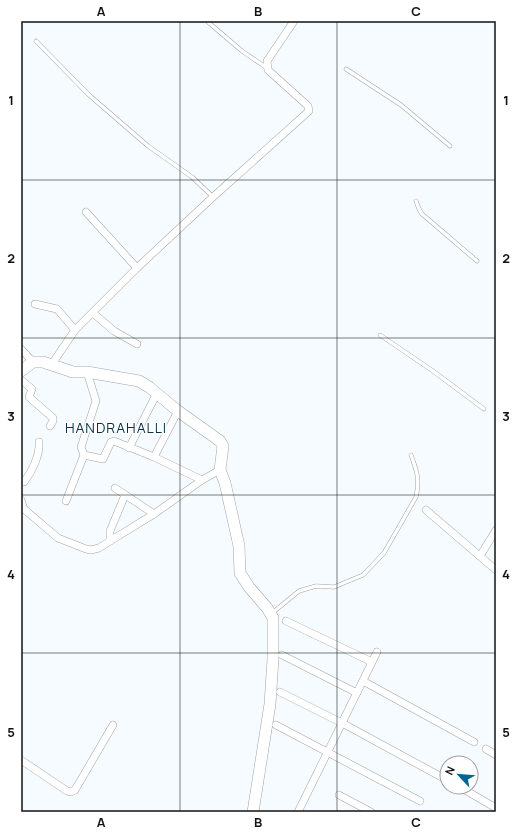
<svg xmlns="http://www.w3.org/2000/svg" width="517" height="833" font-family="Manrope,sans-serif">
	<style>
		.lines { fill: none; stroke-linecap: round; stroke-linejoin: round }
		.lane-casing { stroke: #a0a4a8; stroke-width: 4.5 }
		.street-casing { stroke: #a0a4a8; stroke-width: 8 }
		.secondary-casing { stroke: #a0a4a8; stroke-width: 12 }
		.lane { stroke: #fff; stroke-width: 3.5 }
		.street { stroke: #fff; stroke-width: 7 }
		.secondary { stroke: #fff; stroke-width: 11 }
		.grid { fill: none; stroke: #111214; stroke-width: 1; stroke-opacity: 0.55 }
		.labels { text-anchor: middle; stroke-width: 3; stroke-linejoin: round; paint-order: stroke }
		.quarter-label { font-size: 14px; letter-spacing: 1px; fill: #083148; stroke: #fff }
		.neatline { fill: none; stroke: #111214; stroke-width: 1.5 }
		.grid-label { font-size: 13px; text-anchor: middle; font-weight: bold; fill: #111214 }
	</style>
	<rect width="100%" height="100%" fill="#f6fbff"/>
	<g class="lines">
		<g class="lane-casing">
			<g id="lane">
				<path d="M208,22L242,51L267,68"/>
				<path d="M36,41L89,95L148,146L192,177L213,197"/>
				<path d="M346,69L401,105L450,146"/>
				<path d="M416,201L419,209L422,214L477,261"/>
				<path d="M380,335L433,371L484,409"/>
				<path d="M271,614L299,591L316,586L334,587L363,575L384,553L416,497C420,480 417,471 411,455"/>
			</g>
		</g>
		<g class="street-casing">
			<g id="street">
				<path d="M86,212L137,268"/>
				<path d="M35,304L57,309L75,330"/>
				<path d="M93,313L114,331L137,344"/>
				<path d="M21,349L33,362"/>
				<path d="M52,364L75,330L137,268L213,197L309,111L308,106L268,70L267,61L294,21"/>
				<path d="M21,380L32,389L29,397L53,418V421L50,426"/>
				<path d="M129,448L157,393"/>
				<path d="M84,455L103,459L111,442L114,441L154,457L202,480"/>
				<path d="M154,457L178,411"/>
				<path d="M21,482H24C32,472 40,455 39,442"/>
				<path d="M115,488L154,514"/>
				<path d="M21,500L24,509L58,538L86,549L91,550L99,548L110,541L154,514L202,480L220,470"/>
				<path d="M66,501L84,455L81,447L96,401L87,372"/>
				<path d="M426,510L496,570"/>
				<path d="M110,541V531L125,495"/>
				<path d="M480,556L496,530"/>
				<path d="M286,621L372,662"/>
				<path d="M282,655L357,693"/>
				<path d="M363,681L474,742"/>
				<path d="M280,692L342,723L447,780"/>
				<path d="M276,725L420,801"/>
				<path d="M486,749L496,755"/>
				<path d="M21,760L67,791L71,792L75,790L113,725"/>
				<path d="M465,790L496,808"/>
				<path d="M339,795L371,812"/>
				<path d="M298,812L377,652"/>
			</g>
		</g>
		<g class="secondary-casing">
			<path id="secondary" d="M21,371L33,362H43L73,372H87L139,381L149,387L178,411L220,441L223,446L220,470L225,483L239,546L240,573L249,587L267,608L273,618V659L270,704L253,812"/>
		</g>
		<use href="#lane" class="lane"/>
		<use href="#street" class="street"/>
		<use href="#secondary" class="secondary"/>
	</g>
	<path class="grid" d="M180,21V812M337,21V812M21,180H496M21,338H496M21,495H496M21,653H496"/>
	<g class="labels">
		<g class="quarter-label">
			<text x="116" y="433">HANDRAHALLI</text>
		</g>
	</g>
	<rect width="517" height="833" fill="none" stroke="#ffffff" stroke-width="44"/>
	<g transform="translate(459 775) rotate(296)"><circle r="19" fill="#ffffff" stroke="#a0a0a1"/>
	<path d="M0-3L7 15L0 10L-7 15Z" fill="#026695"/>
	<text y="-6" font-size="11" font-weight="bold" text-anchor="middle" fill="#111214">N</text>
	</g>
	<rect x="22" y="22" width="473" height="789" class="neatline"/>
	<g class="grid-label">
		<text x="101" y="16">A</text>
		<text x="258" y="16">B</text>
		<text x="416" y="16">C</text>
		<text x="11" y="105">1</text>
		<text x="506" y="105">1</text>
		<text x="11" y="263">2</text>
		<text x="506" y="263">2</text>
		<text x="11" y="421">3</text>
		<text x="506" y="421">3</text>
		<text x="11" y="579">4</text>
		<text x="506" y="579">4</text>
		<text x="11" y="737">5</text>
		<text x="506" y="737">5</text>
		<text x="101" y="827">A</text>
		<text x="258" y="827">B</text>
		<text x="416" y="827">C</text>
	</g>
</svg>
